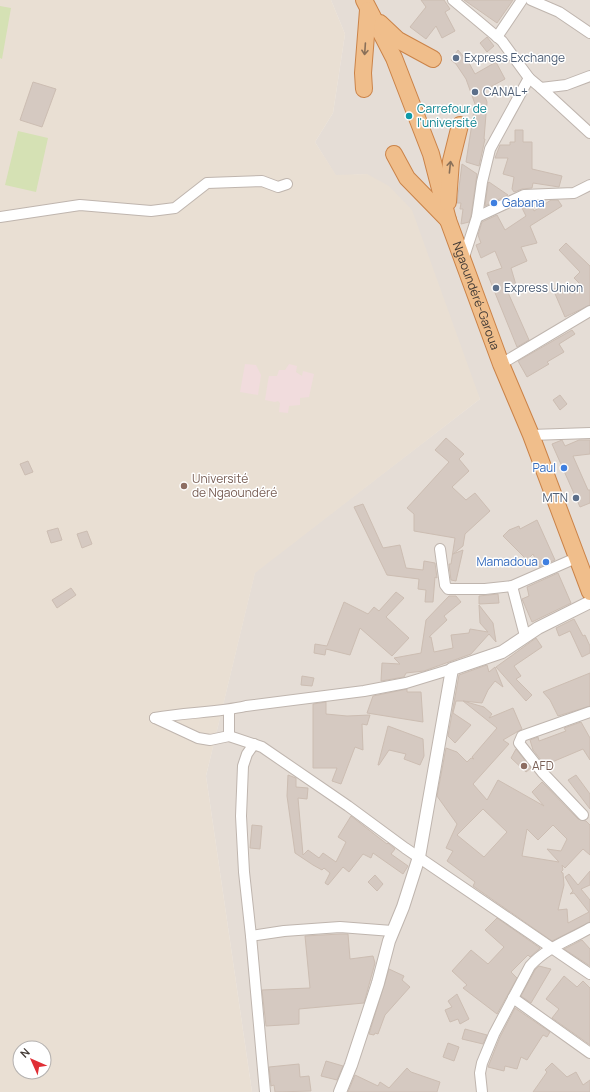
<svg xmlns="http://www.w3.org/2000/svg" width="590" height="1092" font-family="Manrope,sans-serif">
	<style>
		.residential { fill: #e5ddd6 }
		.education { fill: #e9dfd3; fill-rule: evenodd }
		.medical { fill: #f1dcdd }
		.green { fill: #d5e1b4 }
		.building { fill: #d5c9c1; stroke: #ccbdb2; fill-rule: evenodd }
		.lines { fill: none; stroke-linecap: round; stroke-linejoin: round }
		.minor-casing { stroke: #bfb5ae; stroke-width: 12 }
		.tertiary-casing { stroke: #bfb5ae; stroke-width: 14 }
		.trunk-casing { stroke: #cb8348; stroke-width: 18 }
		.minor { stroke: #fff; stroke-width: 10 }
		.tertiary { stroke: #fff; stroke-width: 12 }
		.trunk { stroke: #f0be8b; stroke-width: 16 }
		.oneway { stroke: #897059 }
		.service-dot { fill: #5c6f8a; stroke: #fff; stroke-width: 1.5 }
		.culture-dot { fill: #0f9aa8; stroke: #fff; stroke-width: 1.5 }
		.shop-dot { fill: #3f7fe0; stroke: #fff; stroke-width: 1.5 }
		.education-dot { fill: #8d6e63; stroke: #fff; stroke-width: 1.5 }
		.labels { text-anchor: middle; stroke-width: 3; stroke-linejoin: round; paint-order: stroke }
		.service-label { font-size: 12px; fill: #4e5e75; stroke: #fff; text-anchor: start }
		.culture-label { font-size: 12px; fill: #0d838f; stroke: #fff; text-anchor: start }
		.shop-label { font-size: 12px; fill: #366cbe; stroke: #fff; text-anchor: end }
		.street-label { font-size: 12px; fill: #443c37; stroke: #fff }
		.education-label { font-size: 12px; fill: #785e54; stroke: #fff; text-anchor: start }
	</style>
	<rect width="100%" height="100%" fill="#f1ece7"/>
	<path class="residential" d="M331,0H590V1092H252L206,776L255,572L480,399L367,174L336,176L315,142L333,113L345,34Z"/>
	<path class="education" d="M0,0H331L345,34L333,113L315,142L336,175L367,174L389,186L412,210L480,399L255,573L206,776L252,1092H0ZM20,1048H44V1072H20Z"/>
	<g class="medical">
		<path d="M245,364L256,365L261,375L258,395L240,392Z"/>
		<path d="M289,364L297,366L296,372L302,376L303,371L314,374L309,397L300,398V405L289,406L288,413L279,412L280,403L278,401L275,402L265,400L268,381L269,376H277L279,370H285Z"/>
	</g>
	<g class="green">
		<path d="M0,6L11,8L2,59L0,58Z"/>
		<path d="M18,131L48,138L36,192L5,185Z"/>
	</g>
	<g class="building">
		<path d="M421,0H444L450,9L445,12L455,31L442,38L436,26L426,39L410,27L426,7Z"/>
		<path d="M464,0H513L497,23Z"/>
		<path d="M487,37L494,46L487,52L480,43Z"/>
		<path d="M458,50L469,63L475,74L496,62L505,79L483,91L487,102L484,139H485L479,166L466,162L475,104L466,79L456,64L451,60Z"/>
		<path d="M33,82L56,89L42,127L20,120Z"/>
		<path d="M515,130H523V142H532V169L562,176L559,187L533,183L532,188L522,189L514,192L512,189L514,177L503,174L508,158H495L500,145H510V142H515Z"/>
		<path d="M462,164L477,174L471,216L469,222L461,224L463,209H460L461,203H457Z"/>
		<path d="M489,182L508,195L485,206L488,183Z"/>
		<path d="M551,200H558L562,206L530,226L537,243L521,247L527,261L511,268L516,285L506,288L529,340L517,347L487,273L502,268L495,251L481,258L476,245L481,243L478,235L482,222L497,215L505,230L526,216L520,204L529,201L534,211Z"/>
		<path d="M566,243L590,266V305L565,317L553,289L581,285L574,278L580,272L559,250Z"/>
		<path d="M572,330L575,334L559,344L564,352L547,362L549,364L527,377L518,361Z"/>
		<path d="M560,395L567,404L560,410L553,400Z"/>
		<path d="M446,438L464,454L459,459L469,471L452,487L466,500L475,493L490,511L465,534L463,546L453,554L463,550L456,581L451,580L449,564H451L455,538L414,531V514L407,508L449,462L435,450Z"/>
		<path d="M562,440L565,446L579,440H590V454L573,456L588,490H590V503L580,507L552,444Z"/>
		<path d="M28,461L33,472L25,475L20,464Z"/>
		<path d="M363,504L383,548L400,545L406,568L423,570L424,561L435,563L437,578L435,577L433,602H425L426,590L418,589L419,579L387,575L354,507Z"/>
		<path d="M537,520L555,560L539,567L533,554L527,560L503,536L509,530L519,526L520,529Z"/>
		<path d="M58,528L62,540L51,543L47,531Z"/>
		<path d="M87,531L92,544L82,548L77,534Z"/>
		<path d="M558,573L571,603L532,622L522,599L529,596L527,587Z"/>
		<path d="M71,588L76,595L57,608L52,600Z"/>
		<path d="M396,592L404,598L386,617L409,638L392,656L360,628L350,655L326,649L325,655L314,653L315,644L327,646L344,602L368,614L374,607L379,611Z"/>
		<path d="M498,594L499,603L479,604V596Z"/>
		<path d="M449,596H456L461,602L444,616L447,620L429,637H431L434,652L453,648L451,635L469,633L470,629L488,632L480,623L479,605L493,623L496,642L489,634L471,654L424,671L406,673L404,677L381,681L382,663L400,664L394,658L421,653L426,620Z"/>
		<path d="M574,619L583,636L585,635L590,646V653L582,657L570,631L559,636L556,628Z"/>
		<path d="M536,638L542,647L514,666L521,676L516,679L532,695L526,701L496,667Z"/>
		<path d="M487,665L489,672L495,667L503,687L495,681L488,690L482,703L463,701L484,707L492,714L489,718L513,708L522,729L503,740L509,744L473,784L487,800L498,780L544,806L532,792L542,782L578,819L586,821L590,825V855L583,849L565,868L562,865L563,870L561,872L563,873L564,885L558,910L567,909L568,923L589,912L574,893L570,894L573,891L565,877L569,874L578,885L590,871V885L581,889L590,900V922L552,941L473,886L475,882L447,861L453,851L446,848L457,824L437,796L446,748L457,752L467,762L471,758L474,759L472,757L497,728L463,701H456L453,713L471,725L455,743L448,736L459,675ZM483,809L507,832L484,857L457,835ZM553,825L567,839L561,851L547,849L559,862L522,856L527,829L538,840Z"/>
		<path d="M590,673V706L558,716L550,700L543,692Z"/>
		<path d="M302,676L314,678L312,686L301,685Z"/>
		<path d="M407,689V692H421L423,722L367,713L373,696Z"/>
		<path d="M326,702V714L347,716L370,715L367,725L362,724L363,750L355,747L341,784L332,781L337,768H313V704Z"/>
		<path d="M581,722L590,738V760L583,749L545,765L533,750L530,740L538,737L539,741L566,731L564,728Z"/>
		<path d="M388,726L423,739L424,756L420,765L404,759L406,754L389,750L379,765H378Z"/>
		<path d="M516,749L531,768L526,772L511,758Z"/>
		<path d="M288,775L296,778V787L308,788L307,799L298,798L303,855L308,850L319,858L323,853L336,862L346,842L338,837L351,816L387,844L388,843L395,849L391,854L408,866L403,874L373,853L371,858L363,854L349,872L343,867L328,885L325,883L330,873L324,868L322,870L313,865L295,853L287,796Z"/>
		<path d="M576,775L590,794V809L568,780Z"/>
		<path d="M252,825L262,826L260,849L250,848Z"/>
		<path d="M375,875L383,884L377,891L368,882Z"/>
		<path d="M497,918L540,948L530,957L528,955L511,972L517,978L497,1014L463,988L467,985L452,971L471,950L488,964L504,947L485,930Z"/>
		<path d="M340,934H348L350,959L373,956L375,963L364,1003L299,1009V1024L266,1026L262,990L310,988L305,936Z"/>
		<path d="M582,940L590,949V966L564,949Z"/>
		<path d="M539,966L551,969L531,1003L521,996L535,970Z"/>
		<path d="M389,969L404,976L402,980L410,987L385,1015L378,1034L375,1033L374,1035L369,1034Z"/>
		<path d="M564,976L577,987L583,981L590,988V1045L552,1018L559,1009L546,999Z"/>
		<path d="M457,994L469,1019L460,1024L458,1019L450,1022L445,1010L452,1007L448,1001Z"/>
		<path d="M515,1008L550,1032L547,1037L543,1035L527,1060L521,1057L517,1069L505,1066L504,1071L488,1067L500,1037Z"/>
		<path d="M465,1029L487,1035L483,1044L462,1039Z"/>
		<path d="M448,1043L459,1047L454,1061L443,1057Z"/>
		<path d="M326,1061L343,1066L337,1080L321,1076Z"/>
		<path d="M552,1063L567,1077L576,1072L583,1085L590,1080V1092H533L547,1072L545,1070Z"/>
		<path d="M299,1064L300,1077L309,1076L311,1091L275,1092L274,1085L271,1086L269,1067Z"/>
		<path d="M407,1068L411,1072L440,1082L437,1092H348L355,1075L378,1086L380,1082L389,1088Z"/>
	</g>
	<g class="lines">
		<g class="minor-casing">
			<g id="minor">
				<path d="M453,0L502,41L529,78L541,88"/>
				<path d="M531,0L559,12L590,33"/>
				<path d="M497,37L522,0"/>
				<path d="M590,76L566,85L541,88L590,133"/>
				<path d="M0,217L80,205L151,211L175,208L207,183L262,181L278,187L287,184"/>
				<path d="M477,217L524,195L574,193L590,185"/>
				<path d="M463,260L477,217L482,182L490,149L529,78"/>
				<path d="M501,364L590,311"/>
				<path d="M531,435L590,433"/>
				<path d="M440,549L445,585L448,589H485L512,586L576,558"/>
				<path d="M512,586L525,636"/>
				<path d="M229,710V736"/>
				<path d="M155,718L198,738L210,740L229,736L262,747L348,806L405,848L590,974"/>
				<path d="M155,718C185,712 216,713 246,706L364,691L406,683L452,669"/>
				<path d="M254,744L247,754L243,766L241,816L244,872L251,936L265,1092"/>
				<path d="M583,815L542,772L519,743L522,736L590,712"/>
				<path d="M251,936L284,931L340,927L392,931"/>
				<path d="M513,998L590,1053"/>
				<path d="M482,1092L480,1073L482,1063L494,1034L530,966C547,947 570,940 590,928"/>
			</g>
		</g>
		<g class="tertiary-casing">
			<path id="tertiary" d="M340,1092L351,1065L378,983L389,941L403,907L419,857L452,669L502,652L538,628L590,602"/>
		</g>
		<g class="trunk-casing">
			<g id="trunk">
				<path id="s1" d="M364,0L394,58L431,154L448,220L501,364L531,435L590,592"/>
				<path d="M380,23L398,40L433,59"/>
				<path d="M364,89L363,73L368,10"/>
				<path d="M394,154L407,178L448,220"/>
				<path d="M448,202L451,161L460,125"/>
			</g>
		</g>
		<use href="#minor" class="minor"/>
		<use href="#tertiary" class="tertiary"/>
		<use href="#trunk" class="trunk"/>
	</g>
	<defs><path id="oneway-shaft" d="M-6 0H5M1.5-3L5.5 0L1.5 3" fill="none" stroke-width="1.6" stroke-linecap="round" stroke-linejoin="round"/></defs>
	<g class="oneway">
		<use href="#oneway-shaft" transform="translate(365 49) rotate(94)"/>
		<use href="#oneway-shaft" transform="translate(450 167) rotate(-84)"/>
	</g>
	<g class="service-dot">
		<circle cx="456" cy="58" r="4"/>
		<circle cx="475" cy="92" r="4"/>
		<circle cx="496" cy="288" r="4"/>
		<circle cx="576" cy="498" r="4"/>
	</g>
	<circle class="culture-dot" cx="409" cy="116" r="4"/>
	<g class="shop-dot">
		<circle cx="494" cy="203" r="4"/>
		<circle cx="564" cy="468" r="4"/>
		<circle cx="546" cy="562" r="4"/>
	</g>
	<g class="education-dot">
		<circle cx="184" cy="486" r="4"/>
		<circle cx="524" cy="766" r="4"/>
	</g>
	<g class="labels">
		<g class="service-label">
			<text x="464" y="62">Express Exchange</text>
			<text x="483" y="96">CANAL+</text>
			<text x="504" y="292">Express Union</text>
			<text x="568" y="502" text-anchor="end">MTN</text>
		</g>
		<g class="culture-label">
			<text x="417" y="113">Carrefour de<tspan x="417" dy="14">l'université</tspan></text>
		</g>
		<g class="shop-label">
			<text x="502" y="207" text-anchor="start">Gabana</text>
			<text x="556" y="472">Paul</text>
			<text x="538" y="566">Mamadoua</text>
		</g>
		<g class="street-label">
			<text dy="4" stroke="none"><textPath href="#s1" startOffset="317">Ngaoundéré-Garoua</textPath></text>
		</g>
		<g class="education-label">
			<text x="192" y="483">Université<tspan x="192" dy="14">de Ngaoundéré</tspan></text>
			<text x="532" y="770">AFD</text>
		</g>
	</g>
	<g transform="translate(32 1060) rotate(315)"><circle r="19" fill="#ffffff" stroke="#b4b1af"/>
	<path d="M0-3L7 15L0 10L-7 15Z" fill="#e02f35"/>
	<text y="-6" font-size="11" font-weight="bold" text-anchor="middle" fill="#443c37">N</text>
	</g>
</svg>
